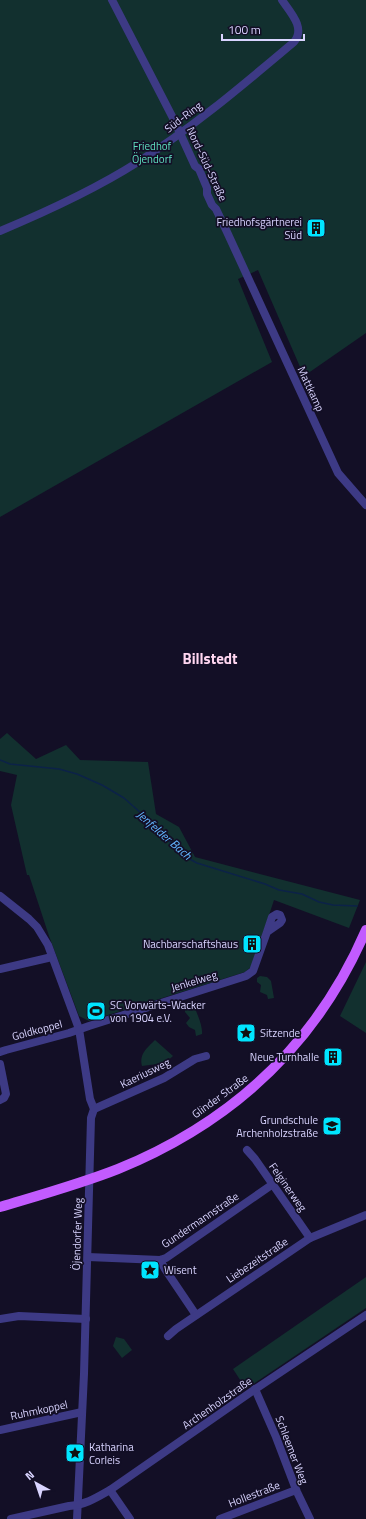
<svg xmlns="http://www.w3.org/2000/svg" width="366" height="1519" font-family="'Titillium Web',sans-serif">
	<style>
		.green { fill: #12302f }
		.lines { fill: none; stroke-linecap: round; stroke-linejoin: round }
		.stream { stroke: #0c2248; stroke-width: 1.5 }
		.minor { stroke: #3d3a85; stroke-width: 8 }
		.major { stroke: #c25bff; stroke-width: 10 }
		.labels { text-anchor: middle; stroke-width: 3.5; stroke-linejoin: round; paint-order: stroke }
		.street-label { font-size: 11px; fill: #d9d4ff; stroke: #130f26 }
		.park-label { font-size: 11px; fill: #5fe0c0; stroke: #130f26 }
		.poi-label { font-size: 11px; fill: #d9d4ff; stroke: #130f26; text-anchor: end }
		.water-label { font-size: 12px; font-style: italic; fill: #62b6ff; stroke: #130f26 }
		.district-label { font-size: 15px; font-weight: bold; fill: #ffd6f0; stroke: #130f26 }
	</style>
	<rect width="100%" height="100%" fill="#130f26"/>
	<g class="green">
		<path d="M0,0H366V333L304,376L258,270L238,279L272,362L0,517Z"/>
		<path d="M7,733L36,759L66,745L80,760L148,762L156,814L179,827L195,857L360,900L349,928L274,900L252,966L245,972L89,1021L79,1016L49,936L29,875H27L11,805L17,775L0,771V739Z"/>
		<path d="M366,962V1033L340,1016Z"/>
		<path d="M260,976L267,977L271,981L274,998L268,999L267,995L260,992L261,985L257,982V978Z"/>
		<path d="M190,1006H194C197,1013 203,1027 202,1034L196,1036L195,1030L189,1027L186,1023L190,1018L185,1012V1009Z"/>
		<path d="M155,1040L173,1056L165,1063L142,1066C139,1054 147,1048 155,1040Z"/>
		<path d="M366,1277V1308L246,1389L233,1369Z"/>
		<path d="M116,1337L124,1339L132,1350L122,1358L113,1346Z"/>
	</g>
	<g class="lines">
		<path class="stream" d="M0,760L10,764L59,769L77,774L102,785L124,798L142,814L184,856L197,863L265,884L279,890L302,894L319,902L333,905L357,906"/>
		<g class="minor">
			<path d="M112,0L174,120L195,166L199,169L207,188V194L212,205L216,209L227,232L338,473L366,505"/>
			<path d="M0,231C48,211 94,190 138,162C194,127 244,84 294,42C306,28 290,12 282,0"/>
			<path d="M0,896L29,919L37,927L48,945L79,1029L90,1099L94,1109L91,1118L84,1374L77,1519"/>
			<path d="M0,969L52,957"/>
			<path d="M0,1052L6,1050L69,1033L89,1026L246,976L253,971L267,932L280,923L282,920L280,915L277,914L272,917L267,932"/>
			<path d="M0,1064L6,1094L4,1098L0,1100"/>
			<path d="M94,1109L164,1078L195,1059L206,1056"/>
			<path d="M247,1150L255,1159L310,1238"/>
			<path d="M88,1257L160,1260L166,1258L273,1184"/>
			<path d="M160,1260L165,1269L196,1315"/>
			<path d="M0,1319L19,1316L86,1319"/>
			<path d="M168,1336L176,1329L310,1238L366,1215"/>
			<path d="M255,1389L276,1437L297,1492L310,1519"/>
			<path d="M0,1430L82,1412"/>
			<path d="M110,1490L130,1519"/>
			<path d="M11,1519L69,1506C85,1505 96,1498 110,1490L251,1392L366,1315"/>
			<path d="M220,1519L296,1490"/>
		</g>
		<path class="major" d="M0,1207C40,1195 80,1184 118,1169C233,1122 317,1044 366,930"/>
	</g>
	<defs>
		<g id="building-square" transform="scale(1)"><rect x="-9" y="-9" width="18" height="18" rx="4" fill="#00e5ff" stroke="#130f26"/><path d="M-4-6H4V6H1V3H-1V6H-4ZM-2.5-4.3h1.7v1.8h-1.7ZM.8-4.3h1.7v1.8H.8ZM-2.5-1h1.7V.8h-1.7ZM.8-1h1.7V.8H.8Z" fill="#111"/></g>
		<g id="stadium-square" transform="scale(1)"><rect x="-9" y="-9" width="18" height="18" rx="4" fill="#00e5ff" stroke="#130f26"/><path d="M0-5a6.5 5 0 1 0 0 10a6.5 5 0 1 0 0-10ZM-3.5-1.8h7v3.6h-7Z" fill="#111"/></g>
		<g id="sight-square" transform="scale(1)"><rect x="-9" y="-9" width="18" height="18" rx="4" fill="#00e5ff" stroke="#130f26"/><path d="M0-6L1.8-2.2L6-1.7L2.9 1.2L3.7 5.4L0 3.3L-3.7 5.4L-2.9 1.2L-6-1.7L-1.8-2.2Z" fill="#111"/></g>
		<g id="school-square" transform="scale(1)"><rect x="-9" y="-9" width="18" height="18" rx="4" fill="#00e5ff" stroke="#130f26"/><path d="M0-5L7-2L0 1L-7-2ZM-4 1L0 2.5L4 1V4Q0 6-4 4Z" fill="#111"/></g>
	</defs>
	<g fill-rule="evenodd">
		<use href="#building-square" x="316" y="228"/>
		<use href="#building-square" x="252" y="944"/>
		<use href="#stadium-square" x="96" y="1011"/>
		<use href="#sight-square" x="246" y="1033"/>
		<use href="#building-square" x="333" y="1057"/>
		<use href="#school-square" x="332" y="1126"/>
		<use href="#sight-square" x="150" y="1270"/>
		<use href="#sight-square" x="75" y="1453"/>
	</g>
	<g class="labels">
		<g class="street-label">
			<text transform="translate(183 117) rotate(-37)" y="4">Süd-Ring</text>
			<text transform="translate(207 164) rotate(65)" y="4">Nord-Süd-Straße</text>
			<text transform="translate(311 389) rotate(65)" y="4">Mattkamp</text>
			<text transform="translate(194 981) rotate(-17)" y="4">Jenkelweg</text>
			<text transform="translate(37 1030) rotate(-15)" y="4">Goldkoppel</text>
			<text transform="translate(145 1073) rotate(-26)" y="4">Kaeriusweg</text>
			<text transform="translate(220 1096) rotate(-36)" y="4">Glinder Straße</text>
			<text transform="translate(288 1187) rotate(55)" y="4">Felginerweg</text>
			<text transform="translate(200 1220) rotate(-34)" y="4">Gundermannstraße</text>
			<text transform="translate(77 1234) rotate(-88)" y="4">Öjendorfer Weg</text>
			<text transform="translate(257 1260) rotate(-34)" y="4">Liebezeitstraße</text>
			<text transform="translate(217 1403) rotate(-35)" y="4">Archenholzstraße</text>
			<text transform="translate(39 1410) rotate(-12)" y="4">Ruhmkoppel</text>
			<text transform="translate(292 1450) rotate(69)" y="4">Schleemer Weg</text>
			<text transform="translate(254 1494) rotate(-21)" y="4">Hollestraße</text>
		</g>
		<g class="park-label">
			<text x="152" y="150">Friedhof<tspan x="152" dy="13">Öjendorf</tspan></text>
		</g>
		<g class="poi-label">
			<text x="302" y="226">Friedhofsgärtnerei<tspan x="302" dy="13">Süd</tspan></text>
			<text x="238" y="948">Nachbarschaftshaus</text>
			<text x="110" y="1009" text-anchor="start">SC Vorwärts-Wacker<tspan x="110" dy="13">von 1904 e.V.</tspan></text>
			<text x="260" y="1037" text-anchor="start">Sitzende</text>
			<text x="319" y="1061">Neue Turnhalle</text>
			<text x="318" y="1124">Grundschule<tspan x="318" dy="13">Archenholzstraße</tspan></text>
			<text x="164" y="1274" text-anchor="start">Wisent</text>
			<text x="89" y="1451" text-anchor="start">Katharina<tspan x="89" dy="13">Corleis</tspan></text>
		</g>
		<g class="water-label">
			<text transform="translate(164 835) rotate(41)" y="4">Jenfelder Bach</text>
		</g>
		<g class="district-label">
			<text x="210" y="664">Billstedt</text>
		</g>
	</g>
	<g transform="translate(36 1483) rotate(320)" stroke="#130f26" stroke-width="3" paint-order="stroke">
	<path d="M0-3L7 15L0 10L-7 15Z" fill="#d9d4ff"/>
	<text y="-6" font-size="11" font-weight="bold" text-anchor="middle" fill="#d9d4ff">N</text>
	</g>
	<path d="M222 34v6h82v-6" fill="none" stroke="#d9d4ff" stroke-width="2"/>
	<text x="228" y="34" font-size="12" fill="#d9d4ff" stroke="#130f26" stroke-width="3" paint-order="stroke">100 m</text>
</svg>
